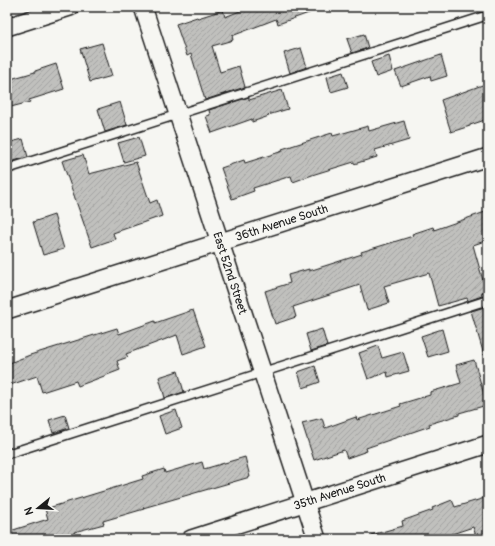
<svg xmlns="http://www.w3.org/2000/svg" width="495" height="546" font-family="Pangolin,sans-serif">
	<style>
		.building { fill: url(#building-hatch); stroke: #1c1c1c }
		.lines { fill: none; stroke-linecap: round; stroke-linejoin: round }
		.lane-casing { stroke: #1c1c1c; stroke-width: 11 }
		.street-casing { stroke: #1c1c1c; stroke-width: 20 }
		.lane { stroke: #f6f6f2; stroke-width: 8 }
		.street { stroke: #f6f6f2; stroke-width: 17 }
		.labels { text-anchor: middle; stroke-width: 3; stroke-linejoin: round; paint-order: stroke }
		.street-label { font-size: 12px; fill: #1c1c1c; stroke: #f6f6f2 }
	</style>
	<defs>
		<pattern id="building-hatch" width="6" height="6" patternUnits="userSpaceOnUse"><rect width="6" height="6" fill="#c0c0bd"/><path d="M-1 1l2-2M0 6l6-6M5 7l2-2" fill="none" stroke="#a4a4a2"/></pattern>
	</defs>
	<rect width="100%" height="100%" fill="#f6f6f2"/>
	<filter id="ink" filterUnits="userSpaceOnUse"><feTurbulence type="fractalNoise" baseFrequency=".025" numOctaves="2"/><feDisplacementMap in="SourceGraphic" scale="8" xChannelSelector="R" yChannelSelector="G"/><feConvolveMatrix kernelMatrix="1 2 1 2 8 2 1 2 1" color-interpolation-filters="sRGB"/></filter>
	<g filter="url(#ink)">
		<g class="building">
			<path d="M250,7H320V9L278,24L276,19L232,36L233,40L212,46L220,72L239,66L245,87L205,100L191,54L187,56L176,24L197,17L198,18L223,10L225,17Z"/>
			<path d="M364,34L368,48L352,53L347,39Z"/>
			<path d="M102,43L112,76L90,82L80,49Z"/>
			<path d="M301,48L307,67L290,73L284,53Z"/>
			<path d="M441,55L447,76L431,81L430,76L401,86L395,71Z"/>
			<path d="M389,56L393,71L376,77L371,62Z"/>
			<path d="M56,64L64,89L29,100L30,102L7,108V80L35,72V71Z"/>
			<path d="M343,72L348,87L331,92L327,77Z"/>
			<path d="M488,83V119L470,125V126L451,132L441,100Z"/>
			<path d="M282,90L288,109L268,115L269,116L252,122V119L212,133L206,116L210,115L209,110L249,97V100Z"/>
			<path d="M120,102L127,125L105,132L98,109Z"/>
			<path d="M404,121L409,140L375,150L377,157L354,164V162L315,174L293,182L291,176L253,188L254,191L232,199L221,168L244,160L245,163L283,151L282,149L332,133L333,136L368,126L369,131Z"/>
			<path d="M139,137L145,156L124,162L118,143Z"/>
			<path d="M23,139L28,157L10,162L7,152V143Z"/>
			<path d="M83,155L89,174L136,162L150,203L157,200L162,216L113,233L115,239L92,247L62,161Z"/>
			<path d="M488,211V240L473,245L486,291L481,293L482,296L468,301L467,298L438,306L429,273L384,286L389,303L367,310L360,285L293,307L296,317L275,324L265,291L290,283L288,275L309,269V271L362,254L361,252L413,236L412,234L433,227L434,230Z"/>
			<path d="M54,215L64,249L43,255L33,222Z"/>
			<path d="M485,307L488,316V355H484L471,311Z"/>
			<path d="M193,310L206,346L183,354L177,335L126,354L128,357L117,361L120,370L78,386L76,381L42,392L37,376L7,386V364L30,355L117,328L119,334L155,321V323Z"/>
			<path d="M322,329L327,346L311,351L306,334Z"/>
			<path d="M442,329L448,351L428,357L421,336Z"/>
			<path d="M378,346L382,358L403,352L409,371L388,377L387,372L368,379L359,353Z"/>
			<path d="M474,360L487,405L459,413V415L429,424L430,426L366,448L367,451L347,458L344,450L314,460L302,423L322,418L325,428L356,417L357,420L401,406L400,404L430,395V392L461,383L456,365Z"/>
			<path d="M315,366L320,382L303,388L298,372Z"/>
			<path d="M178,371L184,392L165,398L159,377Z"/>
			<path d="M176,410L182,428L165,434L159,416Z"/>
			<path d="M65,415L69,428L53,433L49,420Z"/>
			<path d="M245,457L250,477L143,508L144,509L103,521L104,524L74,532L76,539H7V532L48,519L45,509L143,479L142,476L164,469L165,473L202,462L204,469Z"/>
			<path d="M488,497V539H477L473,527L437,539H372L371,535L403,526L402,521L433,510L432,508L452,500L455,507Z"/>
		</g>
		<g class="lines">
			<g class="lane-casing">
				<g id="lane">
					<path d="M7,169L488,15"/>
					<path d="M7,454L488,300"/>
				</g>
			</g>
			<g class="street-casing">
				<g id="street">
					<path id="s1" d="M143,7L317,539"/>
					<path d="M7,27L70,7"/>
					<path id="s2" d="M7,310L488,157"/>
					<path id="s3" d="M191,539L488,444"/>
				</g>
			</g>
			<use href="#lane" class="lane"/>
			<use href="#street" class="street"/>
		</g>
	</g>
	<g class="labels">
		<g class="street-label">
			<text dy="4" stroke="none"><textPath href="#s2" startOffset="288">36th Avenue South</textPath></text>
			<text dy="4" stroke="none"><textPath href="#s1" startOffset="280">East 52nd Street</textPath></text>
			<text dy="4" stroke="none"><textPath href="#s3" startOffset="156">35th Avenue South</textPath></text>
		</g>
	</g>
	<rect width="495" height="546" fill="none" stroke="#f6f6f2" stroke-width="24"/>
	<rect x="12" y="12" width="471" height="522" fill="none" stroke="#1c1c1c" stroke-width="1.5" filter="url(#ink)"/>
	<g transform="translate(38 508) rotate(252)" stroke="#f6f6f2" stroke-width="3" paint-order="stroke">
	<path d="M0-3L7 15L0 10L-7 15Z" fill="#1c1c1c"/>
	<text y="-6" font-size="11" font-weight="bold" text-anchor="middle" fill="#1c1c1c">N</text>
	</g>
</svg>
